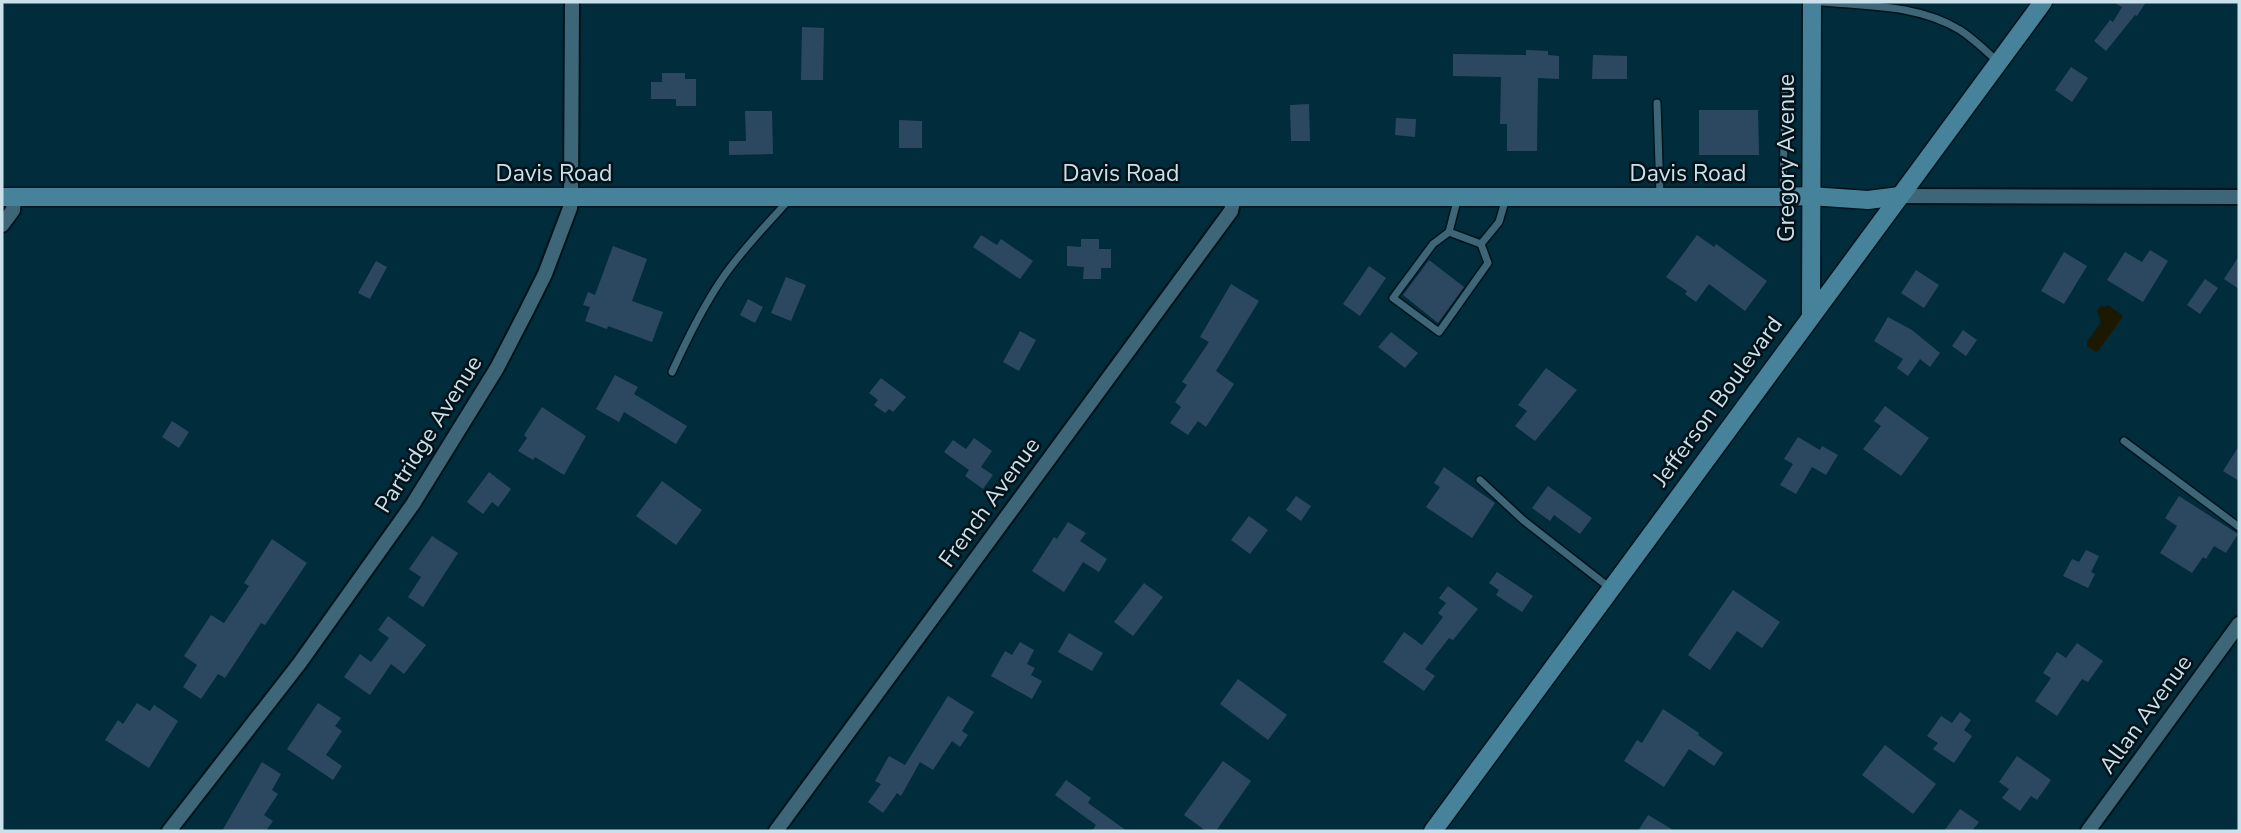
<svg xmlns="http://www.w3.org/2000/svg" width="2241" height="833" font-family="'Nunito Sans',sans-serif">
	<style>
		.water { fill: #1c1900 }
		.building { fill: #2c4861 }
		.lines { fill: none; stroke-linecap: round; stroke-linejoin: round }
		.lane-casing { stroke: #00131b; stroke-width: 10 }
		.street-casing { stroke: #00131b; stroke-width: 18 }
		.secondary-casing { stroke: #00131b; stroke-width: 21 }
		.lane { stroke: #3d6778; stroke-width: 7 }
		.street { stroke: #3d6778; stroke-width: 14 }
		.secondary { stroke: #468299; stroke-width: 18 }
		.labels { text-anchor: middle; stroke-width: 5; stroke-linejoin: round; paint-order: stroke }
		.street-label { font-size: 23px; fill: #cae0ea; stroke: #031219 }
	</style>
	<rect width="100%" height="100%" fill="#002c3b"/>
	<path class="water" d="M2108,305L2122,315V318L2098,351L2096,352L2087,346V342L2101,322L2097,310L2101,306L2104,307Z"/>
	<g class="building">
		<path d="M2113,2H2146L2137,16L2135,15L2106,51L2094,41L2110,20L2113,22L2122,7Z"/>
		<path d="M802,27L824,28L823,80H801Z"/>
		<path d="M1526,50L1548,51V55L1559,56V79L1538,78L1537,151H1507V124H1500L1501,77L1453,76V54L1526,55Z"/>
		<path d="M1593,55L1627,56V79H1592Z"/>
		<path d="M2071,67L2088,78L2072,102L2055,90Z"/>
		<path d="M662,73H685V79H696V106H676V99H651V82H662Z"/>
		<path d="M1309,104L1310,141H1291L1290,105Z"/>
		<path d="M1699,110H1758L1759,155H1699Z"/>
		<path d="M745,111H772L773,154L729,155V141H746Z"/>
		<path d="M1396,118L1416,119L1415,137L1395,135Z"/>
		<path d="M899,120L922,121V148H899Z"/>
		<path d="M981,235L997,245L1001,239L1033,261L1020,279L973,247Z"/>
		<path d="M1697,235L1714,247L1716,244L1767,281L1745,311L1709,284L1696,302L1685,294L1687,291L1666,277Z"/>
		<path d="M1081,239H1099V249H1111V268H1101V279H1083L1084,267L1067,266V246L1081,247Z"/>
		<path d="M613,246L647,259L632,301L663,312L652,342L608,326L607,329L585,321L590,307L583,305L588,292L595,295Z"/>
		<path d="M2150,250L2168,261L2143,302L2107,280L2125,252L2142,262Z"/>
		<path d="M2064,252L2087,266L2064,304L2041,291Z"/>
		<path d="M2239,256V289L2224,279Z"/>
		<path d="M1429,260L1464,287L1438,323L1403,295Z"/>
		<path d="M376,261L387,267L370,299L358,293Z"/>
		<path d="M1369,266L1386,278L1360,316L1343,304Z"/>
		<path d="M1916,270L1939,285L1924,308L1901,293Z"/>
		<path d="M786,277L806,285L791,321L771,313Z"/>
		<path d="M2205,279L2218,288L2200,314L2187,305Z"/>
		<path d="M1231,284L1259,301L1216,371L1234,384L1206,427L1198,421L1188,435L1170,423L1181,407L1175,402L1187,385L1182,382L1209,342L1200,337Z"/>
		<path d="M748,299L763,307L755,323L740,315Z"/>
		<path d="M1888,317L1912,330L1940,353L1930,367L1920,359L1908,376L1897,368L1903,359L1874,341Z"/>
		<path d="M1963,330L1977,340L1966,356L1952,346Z"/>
		<path d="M1020,331L1036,340L1019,371L1003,362Z"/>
		<path d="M1391,332L1418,353L1405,368L1378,347Z"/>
		<path d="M1546,368L1577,390L1535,441L1515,426L1527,411L1518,405Z"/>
		<path d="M615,375L638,387L634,394L687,426L676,444L624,412L619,422L596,409Z"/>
		<path d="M881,378L906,397L893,412L889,409L885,413L874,405L878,400L869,393Z"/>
		<path d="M1885,406L1929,438L1901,476L1863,449L1881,426L1874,421Z"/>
		<path d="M542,407L586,436L564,475L535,457L533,460L518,451L527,438L524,435Z"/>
		<path d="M172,421L189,432L179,448L162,437Z"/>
		<path d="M1798,437L1820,450L1822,446L1838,455L1826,475L1812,467L1796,494L1780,485L1793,464L1784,459Z"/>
		<path d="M974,438L992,451L981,467L993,475L983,489L965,476L969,470L944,452L953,440L966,449Z"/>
		<path d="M2239,446V481L2223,471Z"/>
		<path d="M1444,467L1495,503L1472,538L1426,507L1440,487L1434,483Z"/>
		<path d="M489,472L511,489L498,507L492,502L483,514L467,502Z"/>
		<path d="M662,481L702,510L676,545L636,516Z"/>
		<path d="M1548,486L1592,518L1580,534L1554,515L1550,521L1532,508Z"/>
		<path d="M1296,496L1311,506L1301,521L1286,510Z"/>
		<path d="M2179,496L2238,534L2226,553L2214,546L2206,559L2203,557L2192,573L2160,553L2177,526L2165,518Z"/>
		<path d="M1249,516L1268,530L1250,554L1231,540Z"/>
		<path d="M1068,522L1086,533L1080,541L1107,559L1099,572L1083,562L1064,592L1032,571L1054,537L1057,539Z"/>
		<path d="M432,536L458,553L423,607L408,597L421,577L409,569Z"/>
		<path d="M272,539L307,563L265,625L261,623L225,678L218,674L201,699L183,687L197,665L184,656L211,615L224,623L249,586L244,583Z"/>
		<path d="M2086,550L2099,556L2091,572L2095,574L2088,588L2063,576L2072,559L2079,562Z"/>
		<path d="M1497,572L1533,596L1522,612L1496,595L1499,590L1489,583Z"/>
		<path d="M1144,583L1163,597L1133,636L1114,622Z"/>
		<path d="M1448,586L1478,609L1453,640L1449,638L1425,669L1435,676L1424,691L1383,662L1404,632L1422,645L1443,617L1438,613L1446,603L1439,598Z"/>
		<path d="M1733,590L1780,622L1762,648L1737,631L1710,670L1688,655Z"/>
		<path d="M388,616L426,645L404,674L391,664L370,695L344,677L360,654L371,662L389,638L378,630Z"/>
		<path d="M1069,633L1103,653L1092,671L1058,652Z"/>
		<path d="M1020,642L1034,650L1027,664L1035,668L1031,675L1042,681L1032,699L991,676L1005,651L1012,655Z"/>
		<path d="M2077,643L2103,661L2088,682L2082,679L2057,716L2035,701L2051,678L2043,673L2057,652L2066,658Z"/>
		<path d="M1238,679L1287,715L1268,740L1220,704Z"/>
		<path d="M948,696L974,712L962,731L968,735L960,747L952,741L933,770L920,762L901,796L897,793L883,813L868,802L881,784L875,781L889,756L905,765Z"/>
		<path d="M137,703L150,711L154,705L178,721L149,768L105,740L118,720L123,724Z"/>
		<path d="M318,703L341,718L335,726L342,731L326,755L342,766L333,780L287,749Z"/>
		<path d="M1663,709L1699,733L1698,735L1723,753L1714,766L1689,749L1664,787L1624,761L1637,740L1642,743Z"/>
		<path d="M1960,712L1971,720L1964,730L1972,736L1954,763L1933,749L1938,743L1927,736L1941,716L1952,723Z"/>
		<path d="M1885,745L1936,784L1913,814L1862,775Z"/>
		<path d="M2017,756L2051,780L2037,800L2031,796L2020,811L2002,798L2009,789L1999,782Z"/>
		<path d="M1223,761L1251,781L1216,831H1206L1184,815Z"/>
		<path d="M262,762L281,774L272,790L278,794L264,815L273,821L266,831H222Z"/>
		<path d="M1066,780L1091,798L1088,803L1127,831H1092L1096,825L1055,795Z"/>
		<path d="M1960,809L1979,822L1972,831H1944Z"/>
		<path d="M1648,815L1675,831H1638Z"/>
	</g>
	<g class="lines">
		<g class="lane-casing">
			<g id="lane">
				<path d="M1822,2C1869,6 1919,5 1960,30C1974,39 1986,51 1998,62"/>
				<path d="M1657,103L1660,196"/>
				<path d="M1783,196L1785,83"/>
				<path d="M1458,197L1449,232L1481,244L1499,222L1506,198"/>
				<path d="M1449,232L1433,244L1393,298L1439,332L1488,263L1481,244"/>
				<path d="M672,372C687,339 703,306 724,276C743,249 766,225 788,201"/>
				<path d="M2124,441L2239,527"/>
				<path d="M1480,480L1523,520L1610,588"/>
			</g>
		</g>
		<g class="street-casing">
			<g id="street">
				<path d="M1900,196L2239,197"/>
				<path d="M2,225L13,210L14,197"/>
				<path d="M169,831L299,664L413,504L497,368L527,310L545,274L570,208L571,197L572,2"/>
				<path d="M776,831L1231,211L1234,197"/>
				<path d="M2088,831L2239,624"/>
			</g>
		</g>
		<g class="secondary-casing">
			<g id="secondary">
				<path d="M2,197H1783L1810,196L1868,200L1900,196"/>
				<path d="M1811,315L1812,2"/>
				<path d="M1433,831L2043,2"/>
			</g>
		</g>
		<use href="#lane" class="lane"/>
		<use href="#street" class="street"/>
		<use href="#secondary" class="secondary"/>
	</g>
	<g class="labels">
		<g class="street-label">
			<text transform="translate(1786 158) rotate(-90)" y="8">Gregory Avenue</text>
			<text x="554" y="181">Davis Road</text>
			<text x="1121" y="181">Davis Road</text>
			<text x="1688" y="181">Davis Road</text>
			<text transform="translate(1717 401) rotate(-54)" y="8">Jefferson Boulevard</text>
			<text transform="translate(428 434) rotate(-58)" y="8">Partridge Avenue</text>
			<text transform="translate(989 502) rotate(-54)" y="8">French Avenue</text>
			<text transform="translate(2145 714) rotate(-54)" y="8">Allan Avenue</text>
		</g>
	</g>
	<rect width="2241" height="833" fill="none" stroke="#cae0ea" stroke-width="7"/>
</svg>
